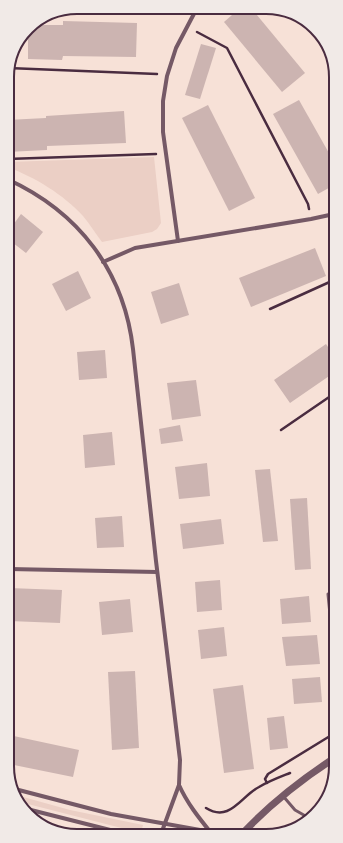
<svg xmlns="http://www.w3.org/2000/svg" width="343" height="843" font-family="Figtree,sans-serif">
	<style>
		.green { fill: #ebcfc5 }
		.building { fill: #ccb4b1 }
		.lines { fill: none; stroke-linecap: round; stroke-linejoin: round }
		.path { stroke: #4a2c40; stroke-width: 2.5 }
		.service { stroke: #755966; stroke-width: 3 }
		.minor { stroke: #755966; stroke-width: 4 }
		.tertiary { stroke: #755966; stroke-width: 7 }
		.rim { fill: none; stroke: #4a2c40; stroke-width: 2 }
	</style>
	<rect width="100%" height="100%" fill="#f7e1d7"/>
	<g class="green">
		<path d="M154,157L161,223L157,229L152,232L102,242C95,233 90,224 83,216C64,195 35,177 7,167V162Z"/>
		<path d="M16,795L70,810L143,825L141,833L20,802Z"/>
	</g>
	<g class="building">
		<path d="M240,8H251L305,73L282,92L224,22Z"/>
		<path d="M63,21L137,23L136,57L63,56L62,60L28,59V27L31,25H63Z"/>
		<path d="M201,44L216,48L200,99L185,95Z"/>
		<path d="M299,100L334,162V185L318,194L273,114Z"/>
		<path d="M208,105L255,198L229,211L182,118Z"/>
		<path d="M124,111L126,143L47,146V150L7,152V120L46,118V116Z"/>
		<path d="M21,214L43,232L26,253L8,239V232Z"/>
		<path d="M315,248L326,276L251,307L239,278Z"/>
		<path d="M78,271L91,298L66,311L52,284Z"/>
		<path d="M179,283L189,315L161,324L151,292Z"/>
		<path d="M326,344L330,350L335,347V372L290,403L274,380Z"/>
		<path d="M105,350L107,378L79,380L77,352Z"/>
		<path d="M196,380L201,416L172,420L167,383Z"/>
		<path d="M180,425L183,441L161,444L159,429Z"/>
		<path d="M112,432L115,465L85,468L83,435Z"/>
		<path d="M207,463L210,496L179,499L175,467Z"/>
		<path d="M270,469L278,541L263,542L255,470Z"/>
		<path d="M307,498L311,569L295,570L290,499Z"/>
		<path d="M122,516L124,547L97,548L95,518Z"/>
		<path d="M221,519L224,544L183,549L180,524Z"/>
		<path d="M220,580L222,610L197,612L195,582Z"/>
		<path d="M9,588L62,590L60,623L9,621Z"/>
		<path d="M309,596L311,622L282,624L280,599Z"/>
		<path d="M130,599L133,632L102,635L99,602Z"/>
		<path d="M224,627L227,656L201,659L198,630Z"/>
		<path d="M317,635L320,664L286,666L282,637Z"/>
		<path d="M135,671L139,748L112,750L108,672Z"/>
		<path d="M320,677L322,702L294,704L292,679Z"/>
		<path d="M243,685L254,769L224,773L213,689Z"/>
		<path d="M284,716L288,748L270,750L267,718Z"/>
		<path d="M9,735L79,750L73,777L9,764Z"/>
	</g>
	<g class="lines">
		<g class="path">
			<path d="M197,32L227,48L308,204L309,209"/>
			<path d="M8,68L157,74"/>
			<path d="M7,159L156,154"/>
			<path d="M270,309L334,280"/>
			<path d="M281,430L335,393"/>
			<path d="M267,783L265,779L268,774L330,736L336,738"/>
			<path d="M206,808C230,823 241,796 259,787C269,781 280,777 290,773"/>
		</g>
		<g class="service">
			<path d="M328,594L336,675"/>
			<path d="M283,796L295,810L309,818"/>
		</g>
		<g class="minor">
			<path d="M7,179C79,212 124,271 133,349L156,561L180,760L179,785L161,834"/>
			<path d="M331,215L334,222"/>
			<path d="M178,241L163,132V101L167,76L176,48L197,8"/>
			<path d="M103,262L135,248L311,219L334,214"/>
			<path d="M9,569L157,572"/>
			<path d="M179,785C187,803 199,818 212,834"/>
			<path d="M11,788L111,814L200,830L212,834"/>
			<path d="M23,808L126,834"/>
		</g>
		<path class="tertiary" d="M242,834C270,804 302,779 336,757"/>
	</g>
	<path d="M0 0H343V843H0ZM77 14H266A63 63 0 0 1 329 77V766A63 63 0 0 1 266 829H77A63 63 0 0 1 14 766V77A63 63 0 0 1 77 14Z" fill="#f1eae7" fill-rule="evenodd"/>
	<path class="rim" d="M77 14H266A63 63 0 0 1 329 77V766A63 63 0 0 1 266 829H77A63 63 0 0 1 14 766V77A63 63 0 0 1 77 14Z"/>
</svg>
